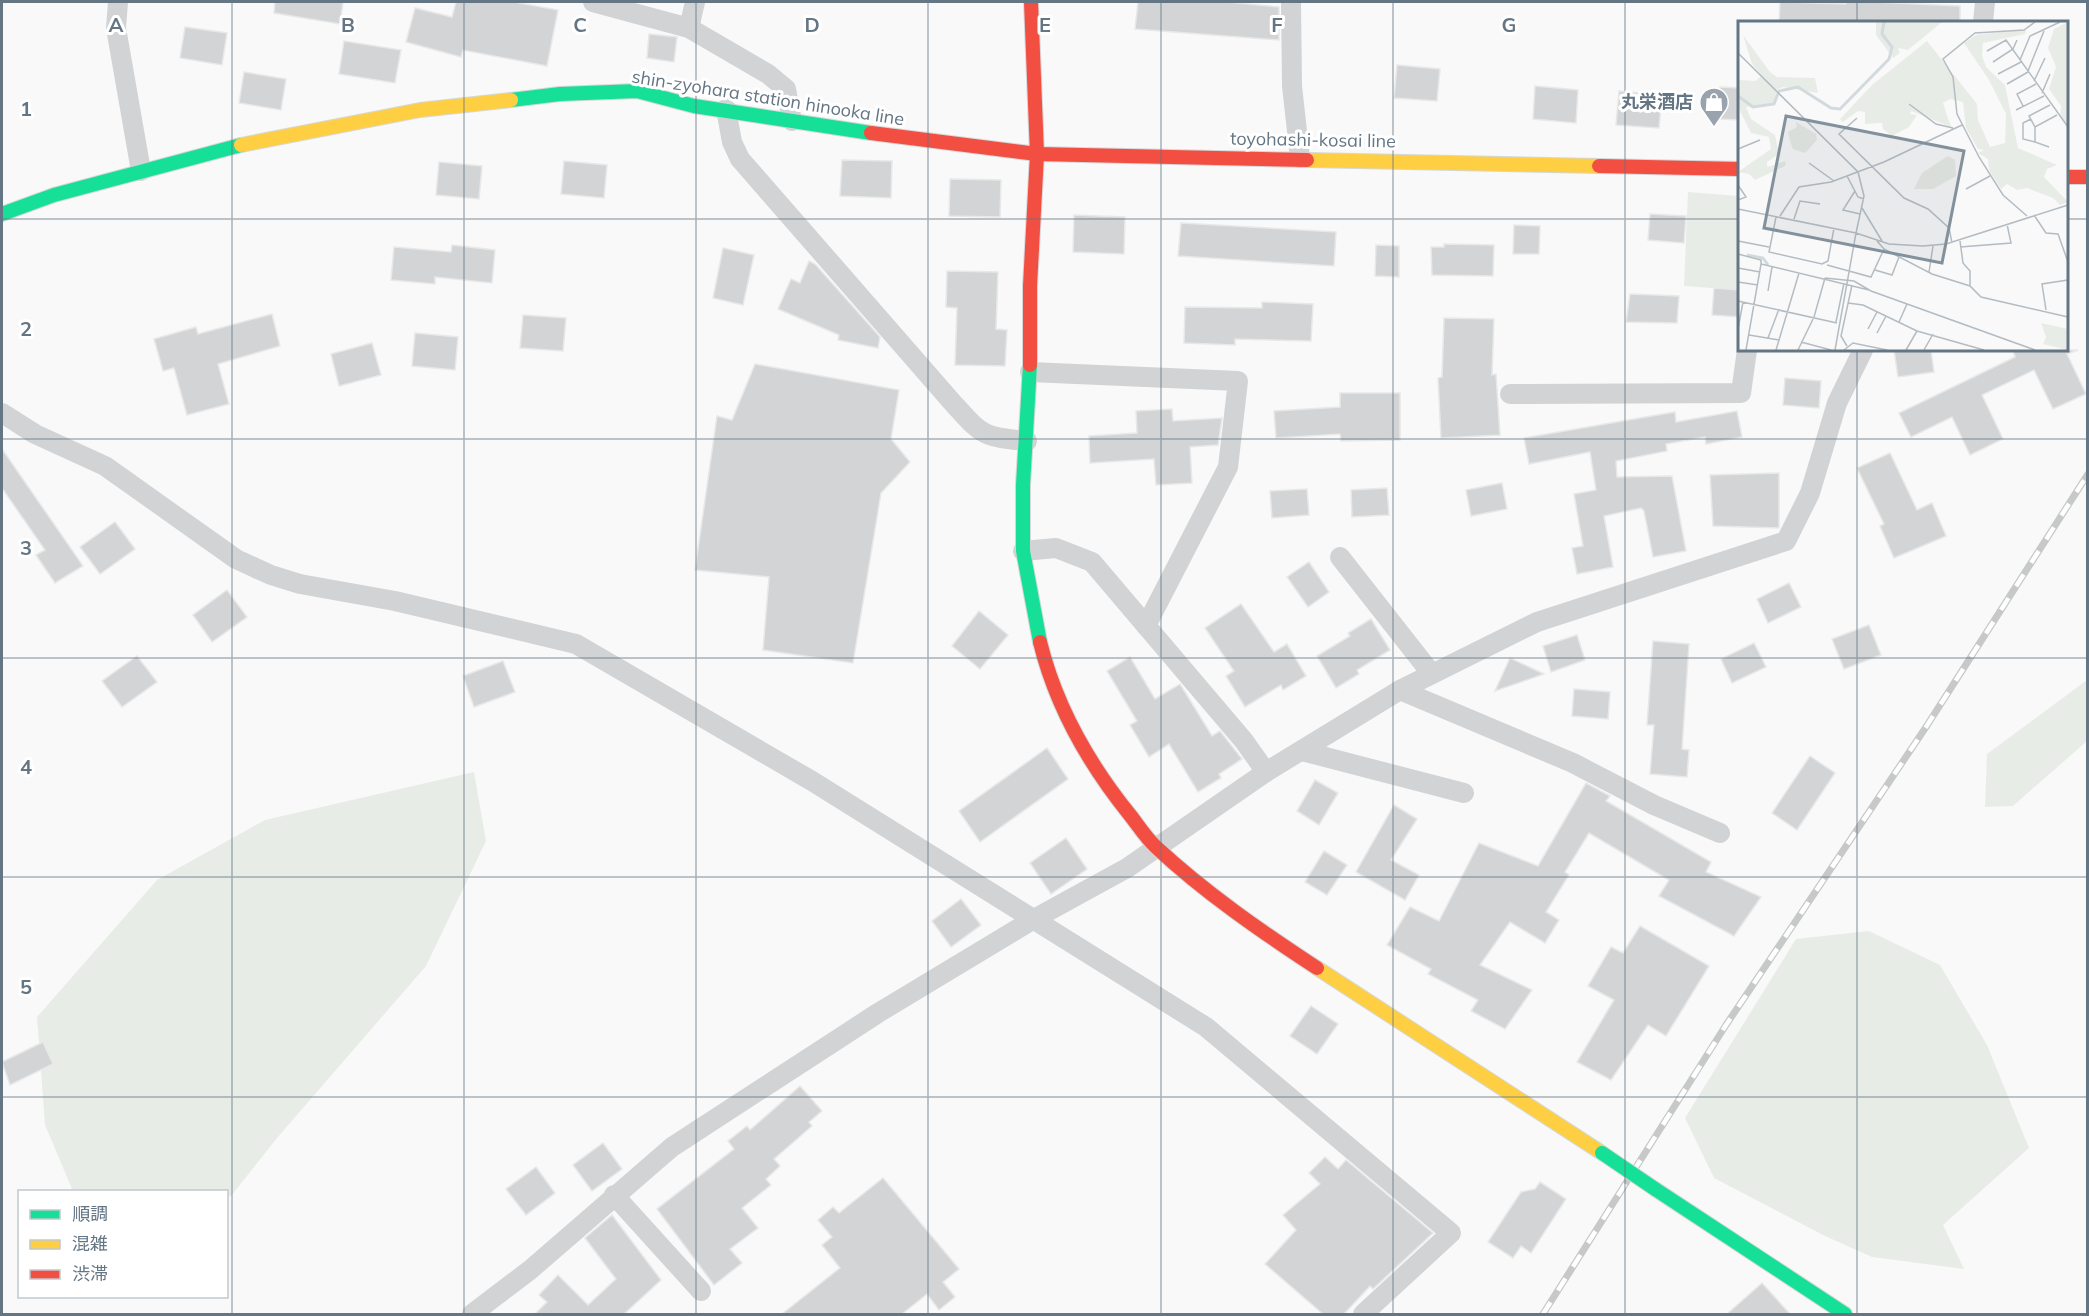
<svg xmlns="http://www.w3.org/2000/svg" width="2089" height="1316" font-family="Mulish,'Noto Sans JP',sans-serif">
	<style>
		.green { fill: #e8ece7 }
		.building { fill: #d2d4d5; stroke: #e8e8e8; stroke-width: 1.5 }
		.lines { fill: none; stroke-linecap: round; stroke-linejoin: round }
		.fast-casing { stroke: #d6d7d8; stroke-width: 16 }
		.slow-casing { stroke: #d6d7d8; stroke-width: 16 }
		.jam-casing { stroke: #d6d7d8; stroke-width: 16 }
		.street { stroke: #d1d3d4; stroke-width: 20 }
		.fast { stroke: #16e098; stroke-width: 14 }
		.slow { stroke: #ffcf43; stroke-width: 14 }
		.jam { stroke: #f24e42; stroke-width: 14 }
		.rail-casing { stroke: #c7c9c9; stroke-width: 7 }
		.rail { stroke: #fff; stroke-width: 4.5; stroke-dasharray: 14; stroke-linecap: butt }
		.fast-bridge-casing { stroke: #d6d7d8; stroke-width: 16; stroke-linecap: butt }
		.fast-bridge { stroke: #16e098; stroke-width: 14 }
		.grid { fill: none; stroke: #647584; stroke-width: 1.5; stroke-opacity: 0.55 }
		.labels { text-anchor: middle; stroke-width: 6; stroke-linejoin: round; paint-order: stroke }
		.street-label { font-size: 18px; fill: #647584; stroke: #fff }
		.poi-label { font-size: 18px; font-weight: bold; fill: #647584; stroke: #fff; text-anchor: end }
		.inset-river { fill: none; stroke: #d2dadd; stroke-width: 3 }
		.inset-road { fill: none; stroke: #b4bcc3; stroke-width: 1.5 }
		.view { fill: #83919d; fill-opacity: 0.15; stroke: #83919d; stroke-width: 3 }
		.inset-edge { fill: none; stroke: #647584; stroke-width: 3 }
		.grid-label { font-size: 20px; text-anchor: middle; font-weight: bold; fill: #647584; stroke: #fff; stroke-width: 6; stroke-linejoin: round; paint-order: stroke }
	</style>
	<rect width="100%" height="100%" fill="#f9f9f9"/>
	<g class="green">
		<path d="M1688,192L1739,196V290L1684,286Z"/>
		<path d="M2087,680V741L2013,806L1985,807L1987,754Z"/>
		<path d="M474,772L486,841L426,966L277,1138L231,1196L227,1198L226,1192H79L72,1189L45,1125L37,1017L157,880L265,820Z"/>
		<path d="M1869,931L1940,965L1987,1045L2029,1148L1943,1225L1964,1269L1872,1257L1825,1236L1714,1178L1685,1118L1796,939Z"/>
	</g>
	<g class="building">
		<path d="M275,2H343L340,24L274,13Z"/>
		<path d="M456,2H514L558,10L547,66L463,50L461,57L406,42L415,8L452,17Z"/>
		<path d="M1138,2H1227L1279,7V40L1135,29Z"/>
		<path d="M1780,2L1846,4V2H1873L1960,6V22H1779Z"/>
		<path d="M185,27L227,33L222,65L180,58Z"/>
		<path d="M649,34L677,37L674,62L647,58Z"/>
		<path d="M344,41L401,50L395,83L339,74Z"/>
		<path d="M1397,65L1440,69L1437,101L1394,98Z"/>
		<path d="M244,72L286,79L281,110L239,103Z"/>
		<path d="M1535,86L1578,90L1576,123L1533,119Z"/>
		<path d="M1720,87L1740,88V120L1718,119Z"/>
		<path d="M1619,91L1662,95L1659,128L1616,125Z"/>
		<path d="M842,160L892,161L891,198L840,196Z"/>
		<path d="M564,161L607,165L604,198L561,194Z"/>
		<path d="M439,162L482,166L479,199L436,195Z"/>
		<path d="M950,179L1001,180L1000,217L949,216Z"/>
		<path d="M1650,214L1686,216L1684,243L1648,240Z"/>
		<path d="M1074,215L1125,217L1124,254L1073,252Z"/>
		<path d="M1181,223L1336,232L1334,266L1178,256Z"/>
		<path d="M1514,225L1540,226L1539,254H1513Z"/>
		<path d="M1444,244L1494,245L1493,276L1432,275L1431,247H1444Z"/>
		<path d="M452,245L495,250L492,283L435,277V284L391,280L394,247L451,252Z"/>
		<path d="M1376,245L1399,246V277L1375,276Z"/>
		<path d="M723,248L754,255L743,305L713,298Z"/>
		<path d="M809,261L815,264L880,337L878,348L838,340L839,335L778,309L791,279L800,283Z"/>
		<path d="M947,271L998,272L996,329L1007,330L1005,366L955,365L957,308L946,307Z"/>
		<path d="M1714,288L1740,290V317L1712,315Z"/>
		<path d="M1630,294L1679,296L1677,323L1626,322Z"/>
		<path d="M1262,302L1313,304L1311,341L1235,339V345L1184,343L1185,307L1262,308Z"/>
		<path d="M272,314L280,346L218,364L229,404L187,415L174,368L163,371L154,339L196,327L198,334Z"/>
		<path d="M523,315L566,318L563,351L520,348Z"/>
		<path d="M1444,318L1494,319L1492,375L1496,374L1500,435L1441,438L1438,378L1442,377Z"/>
		<path d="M415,333L458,337L455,370L412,366Z"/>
		<path d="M372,343L381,375L339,386L331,354Z"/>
		<path d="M1894,350H1931L1934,372L1898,377Z"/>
		<path d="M2013,350H2078L2067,354L2086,394L2053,409L2034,370L1982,395L2003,439L1970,455L1952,417L1911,437L1899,413L2015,357Z"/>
		<path d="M755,364L899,390L891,439L910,462L881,493L853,663L763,650L769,577L695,570L717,416L732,420Z"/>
		<path d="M1785,378L1821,381L1819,408L1783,405Z"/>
		<path d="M1340,393H1400V440L1341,441L1340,434L1276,438L1274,411L1340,407Z"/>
		<path d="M1172,409L1173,421L1222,418L1218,445L1190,447L1192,483L1156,485L1154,459L1090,463L1089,436L1137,433L1136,411Z"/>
		<path d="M1737,411L1742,437L1706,444L1705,437L1666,444L1667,451L1616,461L1617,477L1672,476L1686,551L1653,557L1644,511L1641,508L1604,516L1613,567L1577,574L1572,548L1583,546L1574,494L1596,490L1590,452L1529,464L1524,438L1675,412L1676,422Z"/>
		<path d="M2,449L83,566L55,583L36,555L45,550L2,488Z"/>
		<path d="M1890,453L1917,510L1932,503L1946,536L1894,558L1880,526L1884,524L1857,468Z"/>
		<path d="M1779,473V528L1713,526L1710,475Z"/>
		<path d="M1502,483L1507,509L1471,516L1466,490Z"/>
		<path d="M1387,488L1389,515L1352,517L1351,490Z"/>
		<path d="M1307,489L1309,515L1272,518L1270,491Z"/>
		<path d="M115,522L135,549L100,574L80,547Z"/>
		<path d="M1309,562L1329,592L1308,607L1287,577Z"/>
		<path d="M1789,583L1801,607L1768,623L1757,599Z"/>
		<path d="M227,590L247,617L212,642L193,615Z"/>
		<path d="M1241,604L1274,652L1287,644L1306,676L1283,690L1281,685L1245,707L1226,676L1234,671L1205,628Z"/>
		<path d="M979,611L1008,635L980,669L952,646Z"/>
		<path d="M1371,619L1390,650L1357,670L1359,674L1336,688L1317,656L1350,636L1348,633Z"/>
		<path d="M1869,625L1881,655L1844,669L1832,639Z"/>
		<path d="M1577,635L1585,660L1551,672L1543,646Z"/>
		<path d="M1653,641L1689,644L1682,749L1689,750L1687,777L1650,774L1654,725H1647Z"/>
		<path d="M1754,643L1766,667L1732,683L1721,659Z"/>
		<path d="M137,656L157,682L122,707L102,681Z"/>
		<path d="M1130,657L1155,699L1180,684L1212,736L1220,731L1242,759L1219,774L1221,778L1198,792L1169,744L1149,757L1130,725L1137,721L1107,671Z"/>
		<path d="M1510,658L1544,674L1495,691Z"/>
		<path d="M503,661L515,692L474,707L463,676Z"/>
		<path d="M1574,689L1610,692L1608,719L1572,716Z"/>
		<path d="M1047,748L1068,779L980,842L959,811Z"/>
		<path d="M1810,756L1835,773L1797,830L1772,813Z"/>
		<path d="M1315,780L1338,793L1319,825L1297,811Z"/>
		<path d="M1586,783L1610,796L1606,801L1711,862L1706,872L1761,897L1734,936L1659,896L1669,880L1589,833L1565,872L1569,875L1546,912L1559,920L1545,943L1510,922L1480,965L1532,990L1505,1029L1471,1011L1478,1000L1428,974L1431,969L1387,945L1410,907L1439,921L1479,843L1538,866Z"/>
		<path d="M1394,805L1417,819L1391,860L1419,875L1405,900L1356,872Z"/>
		<path d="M1066,838L1087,869L1051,894L1030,863Z"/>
		<path d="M1324,851L1347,865L1327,895L1305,882Z"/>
		<path d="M961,899L981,925L951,947L932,921Z"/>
		<path d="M1640,926L1709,966L1666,1036L1648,1025L1611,1080L1577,1062L1614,1000L1588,986L1611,947L1623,953Z"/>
		<path d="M1311,1006L1338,1024L1317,1054L1290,1036Z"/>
		<path d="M43,1042L53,1064L10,1085L2,1062Z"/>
		<path d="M800,1086L822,1111L809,1122L812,1126L774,1159L780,1166L766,1179L771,1185L742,1208L758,1228L730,1249L742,1263L714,1285L657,1209L734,1149L728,1141L747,1126L750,1130Z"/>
		<path d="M603,1143L622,1169L592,1191L573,1165Z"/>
		<path d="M1325,1157L1338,1169L1346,1160L1433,1233L1373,1289L1370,1286L1344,1314H1323L1265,1264L1296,1230L1283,1215L1320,1184L1309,1173Z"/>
		<path d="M536,1167L555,1193L526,1215L506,1189Z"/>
		<path d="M883,1178L959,1269L943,1282L955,1297L939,1310L927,1294L902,1314H782L840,1268L822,1245L832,1237L818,1220L833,1207L839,1213Z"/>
		<path d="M1540,1182L1566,1199L1531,1253L1521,1246L1513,1258L1488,1242L1521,1192L1535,1189Z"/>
		<path d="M612,1215L661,1280L624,1314H535L547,1302L539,1295L558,1275L588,1305L616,1279L585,1238Z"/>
		<path d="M1762,1283L1790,1314H1727Z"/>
	</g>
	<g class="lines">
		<g class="fast-casing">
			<g id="fast">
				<path d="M511,100L560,94L637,91L694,106L871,133"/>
				<path d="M2,214L54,195L241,145"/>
				<path d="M1030,365L1023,485V551L1040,642"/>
				<path d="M1655,1189L1845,1314"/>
			</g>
		</g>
		<g class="slow-casing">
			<g id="slow">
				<path d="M241,145L420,110L511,100"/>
				<path d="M1307,160L1599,166"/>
				<path d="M1317,968L1602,1153"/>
			</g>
		</g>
		<g class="jam-casing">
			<g id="jam">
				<path d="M1031,2L1037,154L1307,160"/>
				<path d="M871,133L1037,154L1030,286V365"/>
				<path d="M1599,166L1740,169"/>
				<path d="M2066,177H2088"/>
				<path d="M1040,642C1056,707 1088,763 1130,815C1138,825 1146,838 1156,847C1204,892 1262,932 1317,968"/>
			</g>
		</g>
		<g class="street">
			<path d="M118,2L116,28L141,171"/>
			<path d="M593,2L689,28L768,74L786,89L792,121"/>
			<path d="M1291,2L1292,86L1300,158"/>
			<path d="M1983,22L1985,2"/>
			<path d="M689,28L695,2"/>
			<path d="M726,109L732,142L740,159L952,402C982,435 981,437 1027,441"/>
			<path d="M1030,372L1238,381L1228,467L1146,626"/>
			<path d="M1510,394L1741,393L1747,350"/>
			<path d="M2,413L35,434L105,466L236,559L271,575L300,584L395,601L576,644L812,781L1206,1027L1451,1233L1363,1314"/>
			<path d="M1023,551L1056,548L1092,562L1244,741L1266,772"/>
			<path d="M1340,557L1431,673"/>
			<path d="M1400,690L1573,763L1654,805L1720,833"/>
			<path d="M1302,751L1464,793"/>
			<path d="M614,1195L701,1291"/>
			<path d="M472,1314L530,1270L672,1147L878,1013L1034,919L1127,868L1266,772L1400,690L1537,622L1786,541L1810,493L1837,403L1863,350"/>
		</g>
		<use href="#fast" class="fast"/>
		<use href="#slow" class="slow"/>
		<use href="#jam" class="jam"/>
		<g class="rail-casing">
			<path id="rail" d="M1543,1314L1726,1025L1926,727L2088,474"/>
		</g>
		<use href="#rail" class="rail"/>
		<g class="fast-bridge-casing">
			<path id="fast-bridge" d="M1602,1153L1655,1189"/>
		</g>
		<use href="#fast-bridge" class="fast-bridge"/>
	</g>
	<path class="grid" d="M232,2V1314M464,2V1314M696,2V1314M928,2V1314M1161,2V1314M1393,2V1314M1625,2V1314M1857,2V22M2,219H1740M2066,219H2088M1857,350V1314M2,439H2088M2,658H2088M2,877H2088M2,1097H2088"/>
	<defs>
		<g id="shop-pin" transform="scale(1.5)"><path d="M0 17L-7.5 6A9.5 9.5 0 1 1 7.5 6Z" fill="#98a3ad" stroke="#fff"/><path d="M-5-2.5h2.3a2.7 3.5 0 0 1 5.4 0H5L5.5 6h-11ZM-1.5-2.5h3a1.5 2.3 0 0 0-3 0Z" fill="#fff"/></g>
	</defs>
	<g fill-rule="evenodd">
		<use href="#shop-pin" x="1714" y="102"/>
	</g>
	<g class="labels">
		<g class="street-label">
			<text transform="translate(768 98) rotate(9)" y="6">shin-zyohara station hinooka line</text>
			<text transform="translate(1313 140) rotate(1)" y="6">toyohashi-kosai line</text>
		</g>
		<g class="poi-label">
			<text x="1693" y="108">丸栄酒店</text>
		</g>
	</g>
	<g transform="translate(1738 21)">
		<rect width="330" height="330" fill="#f9f9f9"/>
		<path d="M138,1H204L170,29L160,27L162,32L155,37L138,14ZM330,1L329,42L330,104L322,96L323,85L311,68L318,46L310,27L316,8ZM288,8L287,13L245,22L244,34L248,46L267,64L280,127L319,144L309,148L306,156L330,181L322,184L315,177L289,167L279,169L269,163L263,168L251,149L250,138L240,132L246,129L240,128L228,107L225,81L212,78L205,82L213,106L173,90L172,93L179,94L171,106L154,115L145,108L144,102L127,103V91L120,90L105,101L102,98L134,64L189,20L239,83L240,99L252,126L267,122L268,93L251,59L226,22L238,14ZM5,14L32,51L39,56L77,57L80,72L45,66L38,69L37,84L8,86L13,98L37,114L41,133L29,141V146L48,140L47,145L17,159L11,153L0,151L33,128L31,116L13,112L0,86V59L17,60L24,55L14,43ZM58,101L78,113L79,119L67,132L55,128L52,120L50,111L59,106ZM210,135L217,139L218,155L195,168H176L184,152ZM303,302L330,308V329L305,323L308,316Z" fill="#e8ece7"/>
		<path class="inset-river" d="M0,75L15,86L36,83L41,70L60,66L93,87L102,88L151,38L154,26L144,13L146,1M9,234L25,237L30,244"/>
		<path class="inset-road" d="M249,30L268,19L330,106M0,32L120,151L126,175L118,212M282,39L292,15L322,1M255,41L275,28L279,19M290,50L306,10M260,53L283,41M296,60L307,37M269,63L290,51M304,72L312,53M171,83L198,103L215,107M312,84L291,95L297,106L319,94M285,85L279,73L298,63M278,89L306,75M119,97L101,113L166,177L190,188L211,207L214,222M293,98L285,102V118L297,121M297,106V121L311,126M0,128L22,119M71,142L96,160M109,155L120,176L126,178M0,164L8,176L0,179M228,168L252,155M117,170L105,189L122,193M124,187L144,220M0,188L118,212L151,223L185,225L208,223L330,184M296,194L308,212L320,213L330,241M42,195L61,166L93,161L146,141L224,104M289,195L265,174L241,136L219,93L215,56L205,38L237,12L286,9L297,1M38,196L31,231L84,243L90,240L96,207M56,198L62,180L82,183M0,220L31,226M139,220L146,228L194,253L232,265L243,276L330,296M222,220L225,242L232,250V265M222,226L273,222L269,203M0,233L23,239V243L131,269M89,244L133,256L146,228M0,247L22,251M137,249L154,254L161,236M191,251L195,225M87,257L116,260L133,270L297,329M0,261L20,264M30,270L34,246M0,280L99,302M110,282L125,284L179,310L246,329M308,289L304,263L330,259M98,301L106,262M161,301L169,283M0,308L5,281M130,308L139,291M139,312L148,295M11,314L41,319M30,317L41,288M63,321L93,329M109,325L103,315L114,264M8,329L23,243M38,329L61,252M60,329L76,296L87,257M97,329L118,212M106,329L115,322L149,329M168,329L179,310M186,329L195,313"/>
		<path class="view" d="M48,95L226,130L204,242L26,207Z"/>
		<rect width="330" height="330" class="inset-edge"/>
	</g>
	<g class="grid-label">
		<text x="116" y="32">A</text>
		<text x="348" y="32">B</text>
		<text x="580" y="32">C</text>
		<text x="812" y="32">D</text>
		<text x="1045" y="32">E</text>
		<text x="1277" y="32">F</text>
		<text x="1509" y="32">G</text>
		<text x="26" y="116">1</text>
		<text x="26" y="336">2</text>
		<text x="26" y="555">3</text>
		<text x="26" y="774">4</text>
		<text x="26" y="994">5</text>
	</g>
	<rect width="2089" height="1316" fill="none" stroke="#647584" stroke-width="6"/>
	<rect x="18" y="1190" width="210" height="108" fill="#ffffff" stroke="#c1c8ce" stroke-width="1.5"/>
	<rect x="30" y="1210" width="30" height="9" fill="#16e098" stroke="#c1c8ce" stroke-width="1.5"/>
	<text x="72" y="1220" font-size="18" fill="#647584">順調</text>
	<rect x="30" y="1240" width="30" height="9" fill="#ffcf43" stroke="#c1c8ce" stroke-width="1.5"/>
	<text x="72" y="1250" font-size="18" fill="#647584">混雑</text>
	<rect x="30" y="1270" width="30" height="9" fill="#f24e42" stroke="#c1c8ce" stroke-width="1.5"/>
	<text x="72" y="1280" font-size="18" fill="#647584">渋滞</text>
</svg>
